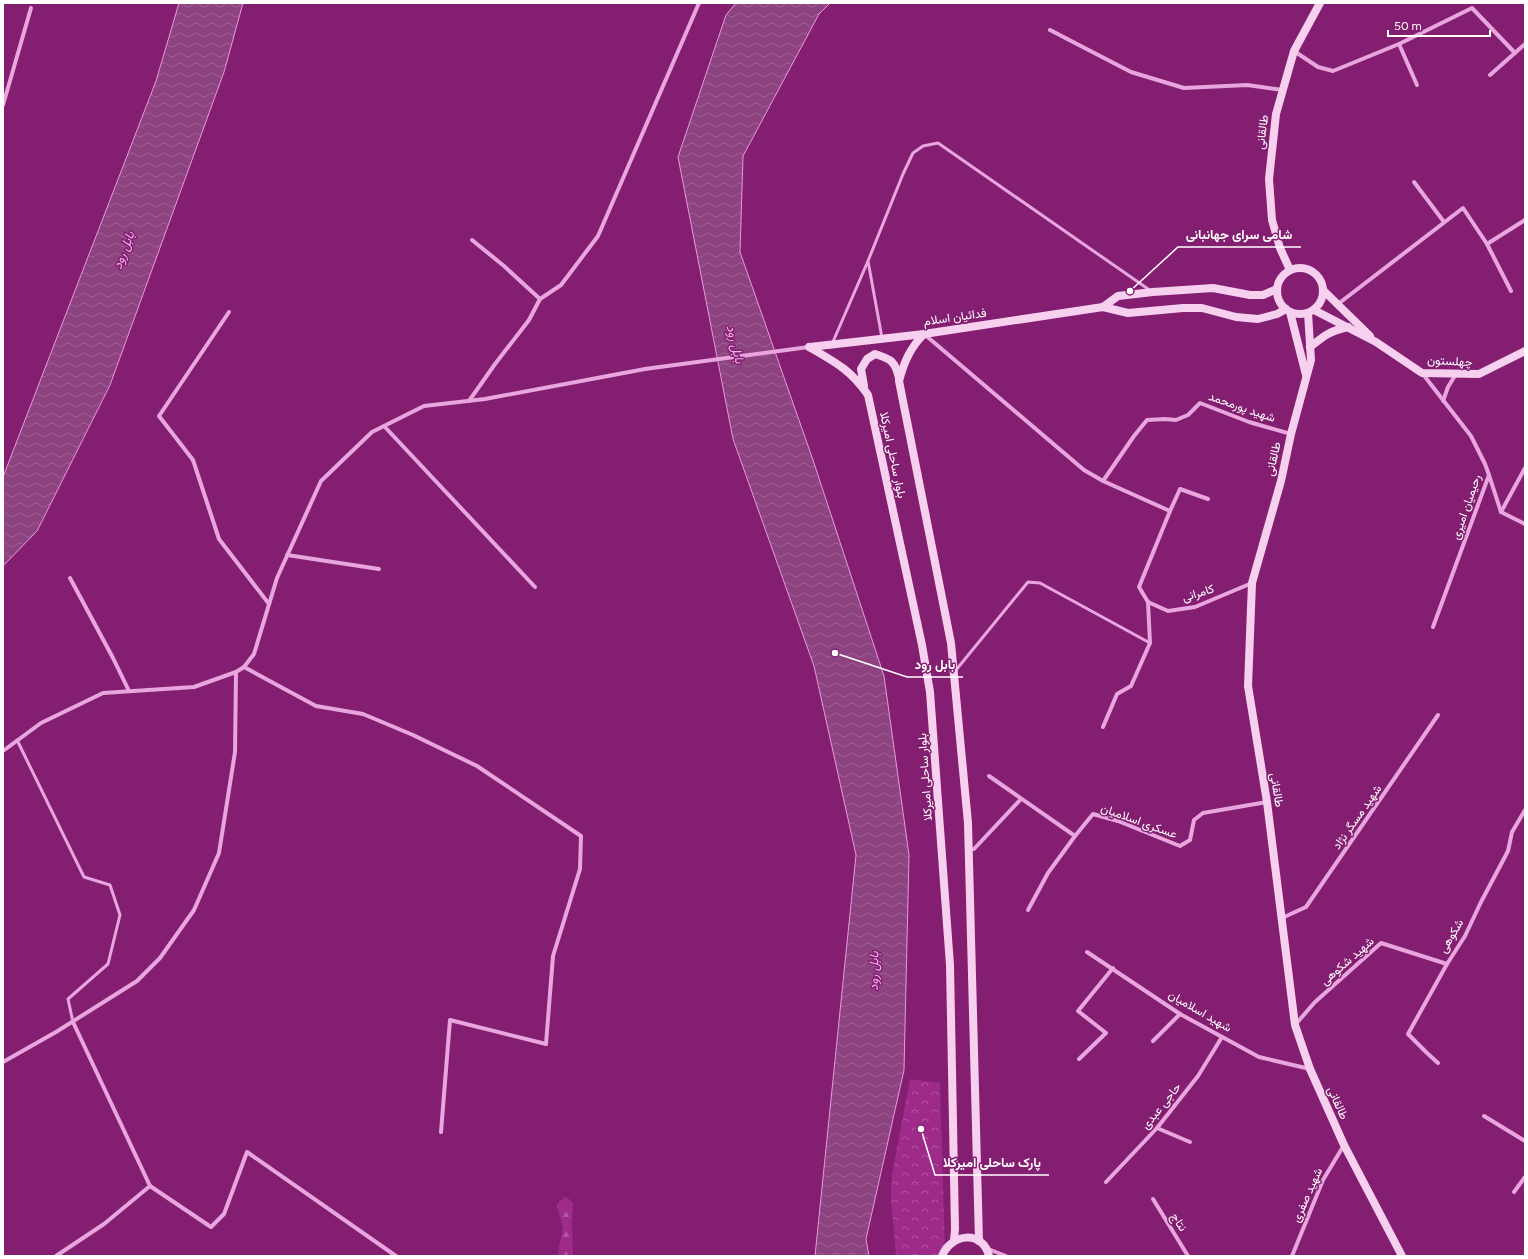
<svg xmlns="http://www.w3.org/2000/svg" width="1528" height="1259" font-family="Figtree,Vazirmatn,sans-serif">
	<style>
		.forest { fill: url(#forest-firs) }
		.park { fill: url(#park-crowns) }
		.water { fill: url(#water-waves); stroke: #eb99de }
		.lines { fill: none; stroke-linecap: round; stroke-linejoin: round }
		.lane { stroke: #e9a5de; stroke-width: 3 }
		.street { stroke: #e9a5de; stroke-width: 4 }
		.secondary { stroke: #f7d0f0; stroke-width: 8 }
		.labels { text-anchor: middle; stroke-width: 3; stroke-linejoin: round; paint-order: stroke }
		.street-label { font-size: 12px; fill: #fff; stroke: #831e71 }
		.water-label { font-size: 13px; font-style: italic; fill: #f1b1e7; stroke: #831e71 }
		.leader { fill: none; stroke: #fff; stroke-width: 1.5 }
		.callout-dot { fill: #fff; stroke: #831e71; stroke-width: 1.5 }
		.callout-label { font-size: 13px; text-anchor: middle; font-weight: bold; fill: #fff; stroke: #831e71; stroke-width: 3; stroke-linejoin: round; paint-order: stroke }
	</style>
	<defs>
		<pattern id="forest-firs" width="22" height="20" patternUnits="userSpaceOnUse"><rect width="22" height="20" fill="#9e2b8a"/><path d="M5 1l3.5 6h-7zM16 11l3.5 6h-7z" fill="#b155a1"/></pattern>
		<pattern id="park-crowns" width="20" height="18" patternUnits="userSpaceOnUse"><rect width="20" height="18" fill="#9e2b8a"/><path d="M2 6a3 3 0 1 1 6 0M12 15a3 3 0 1 1 6 0" fill="none" stroke="#b155a1"/></pattern>
		<pattern id="water-waves" width="16" height="10" patternUnits="userSpaceOnUse"><rect width="16" height="10" fill="#8d4380"/><path d="M0 5q4-4 8 0t8 0" fill="none" stroke="#9e5f93"/></pattern>
	</defs>
	<rect width="100%" height="100%" fill="#831e71"/>
	<path class="forest" d="M565,1197L568,1198L573,1203L572,1223L573,1256H557L563,1228L557,1206L558,1203Z"/>
	<path class="park" d="M910,1079L940,1083L945,1256H896L891,1199L892,1175Z"/>
	<g class="water">
		<path d="M179,3H243L224,72L110,385L37,531L3,566V477L156,81Z"/>
		<path d="M736,3H830L819,14L743,156L740,252L813,460L884,676L909,855L904,1070L866,1239L869,1256H815L856,855L814,666L733,439L678,157L726,15Z"/>
	</g>
	<g class="lines">
		<g class="lane">
			<path d="M868,261L882,338"/>
			<path d="M832,344L868,261L903,174L913,153L923,146L938,143L1151,291"/>
			<path d="M956,670L1028,582L1040,583L1150,643"/>
			<path d="M17,740L84,877L110,885L120,915L108,964L68,999L73,1022"/>
		</g>
		<g class="street">
			<path d="M1050,30L1131,72L1184,88L1247,85L1283,90"/>
			<path d="M1399,44L1417,85"/>
			<path d="M1294,51L1318,67L1333,71L1399,44L1472,8L1515,53"/>
			<path d="M1490,75L1525,44"/>
			<path d="M3,105L31,8"/>
			<path d="M1414,182L1444,222"/>
			<path d="M472,240L504,266L540,299"/>
			<path d="M1487,244L1525,220"/>
			<path d="M1338,304L1463,208L1487,244L1511,291"/>
			<path d="M229,312L159,416L193,460L219,539L269,604"/>
			<path d="M924,334L1084,470L1103,481L1170,511L1139,587L1148,602L1150,643L1131,686L1117,694L1103,727"/>
			<path d="M1422,373L1471,436L1485,464L1489,475L1433,627"/>
			<path d="M469,401L495,364L529,320L540,299L561,285L598,236L699,3"/>
			<path d="M1443,401L1448,387L1456,374"/>
			<path d="M384,426L535,587"/>
			<path d="M1489,475L1501,512L1525,524"/>
			<path d="M1103,481L1134,436L1147,420L1165,419L1176,420L1188,415L1200,403L1249,422L1291,434"/>
			<path d="M1170,511L1180,489L1208,499"/>
			<path d="M1501,512L1525,468"/>
			<path d="M287,555L379,569"/>
			<path d="M70,578L113,658L129,691"/>
			<path d="M1148,602L1168,611L1195,607L1252,583"/>
			<path d="M244,667L316,706L363,714L413,735L477,766L581,836L580,869L553,956L546,1044L450,1020L441,1132"/>
			<path d="M3,751L41,723L103,693L194,687L236,672L244,667L254,654L277,578L321,481L372,432L424,406L485,399L645,369L809,347"/>
			<path d="M989,776L1075,836L1093,814L1118,821L1180,846L1190,840L1194,820L1203,813L1267,802"/>
			<path d="M974,849L1021,799"/>
			<path d="M1028,910L1048,873L1075,836"/>
			<path d="M1282,918L1306,907L1438,715"/>
			<path d="M1087,952L1180,1014L1259,1057L1310,1069"/>
			<path d="M1295,1025L1315,1002L1381,943L1447,964"/>
			<path d="M1153,1041L1180,1014"/>
			<path d="M1079,1059L1106,1033L1078,1011L1113,968"/>
			<path d="M3,1062L56,1032L137,981L160,958L194,910L219,853L235,752L236,672"/>
			<path d="M1438,1063L1427,1053L1408,1034L1447,964L1465,936L1481,902L1508,851L1512,832L1525,810"/>
			<path d="M1484,1116L1525,1141"/>
			<path d="M1157,1128L1190,1142"/>
			<path d="M1106,1182L1157,1128L1198,1076L1222,1037"/>
			<path d="M150,1186L211,1227L224,1214L247,1152L396,1256"/>
			<path d="M1514,1192L1525,1177"/>
			<path d="M1153,1199L1188,1256"/>
			<path d="M988,1249L1006,1256"/>
			<path d="M56,1256L104,1224L150,1186L73,1022"/>
			<path d="M1292,1256L1323,1180L1344,1145"/>
		</g>
		<g class="secondary">
			<circle cx="1300" cy="291" r="23"/>
			<path d="M1290,270L1280,248L1272,220L1269,179L1276,114L1294,51L1320,3"/>
			<path d="M1324,291L1370,336"/>
			<path d="M1103,307L1118,296L1153,292L1213,288L1250,295H1263L1277,289"/>
			<path d="M1314,310L1376,342L1422,373L1479,374L1525,351"/>
			<path d="M1290,312L1306,375"/>
			<path d="M1308,313L1311,360L1291,434L1281,481L1252,583L1248,686L1267,802L1295,1025L1310,1069L1344,1145L1402,1256"/>
			<path d="M924,334C910,348 904,362 899,381L951,643L968,823L979,1241"/>
			<path d="M809,347C835,362 851,370 868,395L922,645L930,692L950,965L955,1229L954,1241"/>
			<path d="M810,347L924,334L1103,307L1128,313L1183,308H1202L1236,317L1258,319L1277,314L1286,309"/>
			<path d="M1310,347C1325,335 1330,331 1348,327"/>
			<path d="M864,386L861,369L867,359L875,354C891,359 895,361 899,378"/>
			<path d="M942,1256C951,1233 983,1230 989,1256"/>
		</g>
	</g>
	<g class="labels">
		<g class="street-label">
			<text transform="translate(1262 132) rotate(-83)" y="4">طالقانی</text>
			<text transform="translate(955 317) rotate(-8)" y="4">فدائیان اسلام</text>
			<text transform="translate(1450 361) rotate(3)" y="4">چهلستون</text>
			<text transform="translate(1242 407) rotate(19)" y="4">شهید پورمحمد</text>
			<text transform="translate(893 455) rotate(78)" y="4">بلوار ساحلی امیرکلا</text>
			<text transform="translate(1273 459) rotate(-77)" y="4">طالقانی</text>
			<text transform="translate(1466 507) rotate(-71)" y="4">رحیمیان امیری</text>
			<text transform="translate(1198 593) rotate(-17)" y="4">کامرانی</text>
			<text transform="translate(925 777) rotate(-94)" y="4">بلوار ساحلی امیرکلا</text>
			<text transform="translate(1277 790) rotate(81)" y="4">طالقانی</text>
			<text transform="translate(1357 817) rotate(-55)" y="4">شهید مسگر نژاد</text>
			<text transform="translate(1139 821) rotate(20)" y="4">عسکری اسلامیان</text>
			<text transform="translate(1451 936) rotate(-60)" y="4">شکوهی</text>
			<text transform="translate(1347 961) rotate(-41)" y="4">شهید شکوهی</text>
			<text transform="translate(1200 1011) rotate(30)" y="4">شهید اسلامیان</text>
			<text transform="translate(1338 1103) rotate(66)" y="4">طالقانی</text>
			<text transform="translate(1161 1106) rotate(-51)" y="4">حاجی عبدی</text>
			<text transform="translate(1307 1195) rotate(-66)" y="4">شهید صفری</text>
			<text transform="translate(1179 1222) rotate(58)" y="4">نتاج</text>
		</g>
		<g class="water-label">
			<text transform="translate(123 250) rotate(-69)" y="5">بابل رود</text>
			<text transform="translate(736 344) rotate(76)" y="5">بابل رود</text>
			<text transform="translate(873 971) rotate(-89)" y="5">بابل رود</text>
		</g>
	</g>
	<path class="leader" d="M1130 291L1178 247H1301M835 653L907 677H963M921 1129L935 1175H1049"/>
	<g class="callout-dot">
		<circle cx="1130" cy="291" r="4"/>
		<circle cx="835" cy="653" r="4"/>
		<circle cx="921" cy="1129" r="4"/>
	</g>
	<g class="callout-label">
		<text x="1239" y="239">شامی سرای جهانبانی</text>
		<text x="935" y="669">بابل رود</text>
		<text x="992" y="1167">پارک ساحلی امیرکلا</text>
	</g>
	<rect width="1528" height="1259" fill="none" stroke="#ffffff" stroke-width="8"/>
	<path d="M1388 30v6h102v-6" fill="none" stroke="#ffffff" stroke-width="2"/>
	<text x="1394" y="30" font-size="12" fill="#ffffff" stroke="#831e71" stroke-width="3" paint-order="stroke">50 m</text>
</svg>
